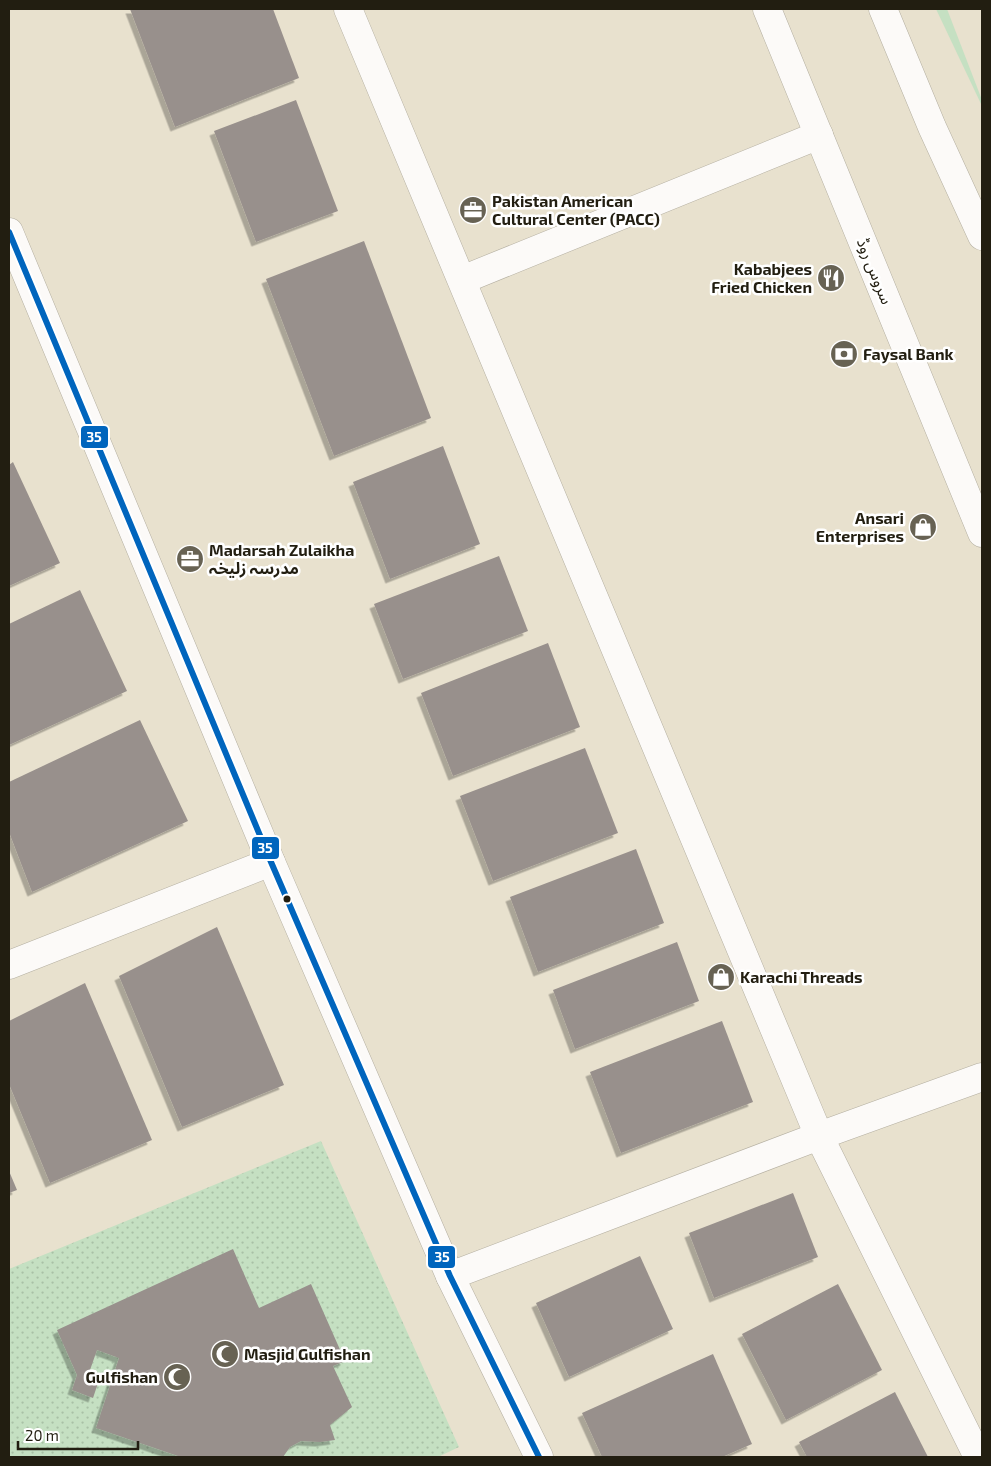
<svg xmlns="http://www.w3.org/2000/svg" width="991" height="1466" font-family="'Exo 2','Noto Sans Arabic',sans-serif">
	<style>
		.grass { fill: url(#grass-dots) }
		.park { fill: #c5e0c2 }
		.building { fill: #98908c; filter: url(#shadow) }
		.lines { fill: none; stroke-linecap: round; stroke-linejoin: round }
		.minor-casing { stroke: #b4afa1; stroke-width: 29 }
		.highway-casing { stroke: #b4afa1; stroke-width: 29 }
		.minor { stroke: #fcfaf8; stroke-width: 28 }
		.highway { stroke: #fcfaf8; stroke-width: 28 }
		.bus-1-casing { stroke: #fff; stroke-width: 10 }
		.bus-1 { stroke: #0065bd; stroke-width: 6 }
		.bus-dot { fill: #221e11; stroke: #fff; stroke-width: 2 }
		.labels { text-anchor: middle; stroke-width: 5; stroke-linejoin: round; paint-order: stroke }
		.poi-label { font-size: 16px; font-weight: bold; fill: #221e11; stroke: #fff; text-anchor: start }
		.street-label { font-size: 16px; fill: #221e11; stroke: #fff }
		.line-badge { stroke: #fff; stroke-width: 2 }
		.badge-label { font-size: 14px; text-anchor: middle; font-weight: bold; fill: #fff }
	</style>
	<defs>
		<pattern id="grass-dots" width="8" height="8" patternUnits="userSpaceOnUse" patternTransform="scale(1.25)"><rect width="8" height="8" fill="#c5e0c2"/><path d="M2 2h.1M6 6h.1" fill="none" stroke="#a9c0a6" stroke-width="1.8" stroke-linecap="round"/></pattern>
		<filter id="shadow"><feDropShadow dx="-4.5" dy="4.5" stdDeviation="0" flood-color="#0004"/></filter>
	</defs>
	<rect width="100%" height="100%" fill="#e8e1ce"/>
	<path class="grass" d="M321,1141L459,1447L438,1457H9V1269Z"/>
	<path class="park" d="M936,9H947L982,100V106Z"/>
	<g class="building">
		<path d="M130,9H273L299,78L175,127Z"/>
		<path d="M296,100L338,211L256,242L214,131Z"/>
		<path d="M364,241L431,418L334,456L266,279Z"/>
		<path d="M443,446L480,544L390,579L353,482Z"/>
		<path d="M13,462L60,563L9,586V465Z"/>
		<path d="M499,556L528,631L403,679L374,604Z"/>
		<path d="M80,590L127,691L9,745V624Z"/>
		<path d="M548,643L580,727L453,776L421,693Z"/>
		<path d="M140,720L188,821L32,892L9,832V782Z"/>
		<path d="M585,748L618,833L493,881L460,796Z"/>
		<path d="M636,849L664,923L538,972L510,897Z"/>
		<path d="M217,927L284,1085L182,1127L119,976Z"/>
		<path d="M677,942L699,1001L575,1049L553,990Z"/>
		<path d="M85,983L152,1140L50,1183L9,1084V1021Z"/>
		<path d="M722,1021L753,1102L621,1153L590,1072Z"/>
		<path d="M9,1171L17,1190L9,1193Z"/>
		<path d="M793,1193L818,1257L714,1298L689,1233Z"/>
		<path d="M233,1249L259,1308L311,1284L345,1361L333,1366L352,1407L330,1425L335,1440L320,1442L301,1441L290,1447L283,1457H181L96,1428L119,1358L97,1350L90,1370L101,1374L93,1398L72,1390L77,1375L57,1330Z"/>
		<path d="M640,1256L673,1329L569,1377L536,1303Z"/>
		<path d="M838,1284L882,1370L786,1420L742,1334Z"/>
		<path d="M713,1354L752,1444L722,1457H602L582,1413Z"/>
		<path d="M895,1392L928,1457H807L799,1442Z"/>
	</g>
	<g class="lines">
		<g class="minor-casing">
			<g id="minor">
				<path d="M348,9L819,1136L978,1457"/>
				<path d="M767,9L982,533"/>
				<path d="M9,232L271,862L450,1276L539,1457"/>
				<path d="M462,280L819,135"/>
				<path d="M9,965L271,862"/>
				<path d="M450,1276L819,1136L982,1077"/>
			</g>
		</g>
		<g class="highway-casing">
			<path id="highway" d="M883,9L932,127L982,236"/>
		</g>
		<use href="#minor" class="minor"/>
		<use href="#highway" class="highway"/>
		<g class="bus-1-casing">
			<path id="bus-1" d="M9,232L271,862L450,1276L539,1457"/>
		</g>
		<use href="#bus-1" class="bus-1"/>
	</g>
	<defs>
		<g id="office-disc" transform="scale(1.4375)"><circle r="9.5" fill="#676253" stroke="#fff"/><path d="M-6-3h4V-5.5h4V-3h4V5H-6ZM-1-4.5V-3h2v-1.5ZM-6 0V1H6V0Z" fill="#fff"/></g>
		<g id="restaurant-disc" transform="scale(1.4375)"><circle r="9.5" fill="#676253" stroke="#fff"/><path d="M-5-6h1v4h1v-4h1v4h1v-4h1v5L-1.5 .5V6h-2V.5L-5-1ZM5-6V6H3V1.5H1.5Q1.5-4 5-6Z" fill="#fff"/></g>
		<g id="bank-disc" transform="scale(1.4375)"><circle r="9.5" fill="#676253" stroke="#fff"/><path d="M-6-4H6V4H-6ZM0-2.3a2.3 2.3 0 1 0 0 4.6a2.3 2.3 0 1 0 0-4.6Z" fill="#fff"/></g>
		<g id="shop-disc" transform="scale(1.4375)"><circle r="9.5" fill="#676253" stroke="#fff"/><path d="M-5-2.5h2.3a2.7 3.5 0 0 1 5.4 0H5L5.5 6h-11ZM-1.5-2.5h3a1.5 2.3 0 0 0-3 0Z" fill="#fff"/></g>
		<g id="mosque-disc" transform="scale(1.4375)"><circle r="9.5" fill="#676253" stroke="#fff"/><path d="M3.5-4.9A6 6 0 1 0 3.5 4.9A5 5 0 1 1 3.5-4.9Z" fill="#fff"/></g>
	</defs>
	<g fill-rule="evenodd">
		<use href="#office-disc" x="473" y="210"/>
		<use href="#restaurant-disc" x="831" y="278"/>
		<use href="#bank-disc" x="844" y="354"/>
		<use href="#shop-disc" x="923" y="527"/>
		<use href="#office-disc" x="190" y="559"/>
		<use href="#shop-disc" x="721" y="977"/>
		<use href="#mosque-disc" x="225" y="1354"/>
		<use href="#mosque-disc" x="177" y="1377"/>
	</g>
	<circle class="bus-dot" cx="287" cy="899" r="4.5"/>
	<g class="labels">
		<g class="poi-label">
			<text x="492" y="207">Pakistan American<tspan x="492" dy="18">Cultural Center (PACC)</tspan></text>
			<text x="812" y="275" text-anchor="end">Kababjees<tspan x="812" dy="18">Fried Chicken</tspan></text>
			<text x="863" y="360">Faysal Bank</text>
			<text x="904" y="524" text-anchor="end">Ansari<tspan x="904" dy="18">Enterprises</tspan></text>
			<text x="209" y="556">Madarsah Zulaikha<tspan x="209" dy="18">مدرسہ زلیخہ</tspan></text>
			<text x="740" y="983">Karachi Threads</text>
			<text x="244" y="1360">Masjid Gulfishan</text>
			<text x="158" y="1383" text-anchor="end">Gulfishan</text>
		</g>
		<g class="street-label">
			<text transform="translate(875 271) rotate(68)" y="6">سروس روڈ</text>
		</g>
	</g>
	<g class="line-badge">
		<rect x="80" y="425" width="29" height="24" rx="5" fill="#0065bd"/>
		<rect x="251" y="836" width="29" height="24" rx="5" fill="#0065bd"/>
		<rect x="427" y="1245" width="29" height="24" rx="5" fill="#0065bd"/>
	</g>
	<g class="badge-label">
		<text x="94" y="442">35</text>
		<text x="265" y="853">35</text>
		<text x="442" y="1262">35</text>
	</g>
	<rect width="991" height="1466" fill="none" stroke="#221e11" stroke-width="20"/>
	<path d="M18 1441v8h120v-8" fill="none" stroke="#221e11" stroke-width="2.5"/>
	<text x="25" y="1441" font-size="15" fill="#221e11" stroke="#ffffff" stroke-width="4" paint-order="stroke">20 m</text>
</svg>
